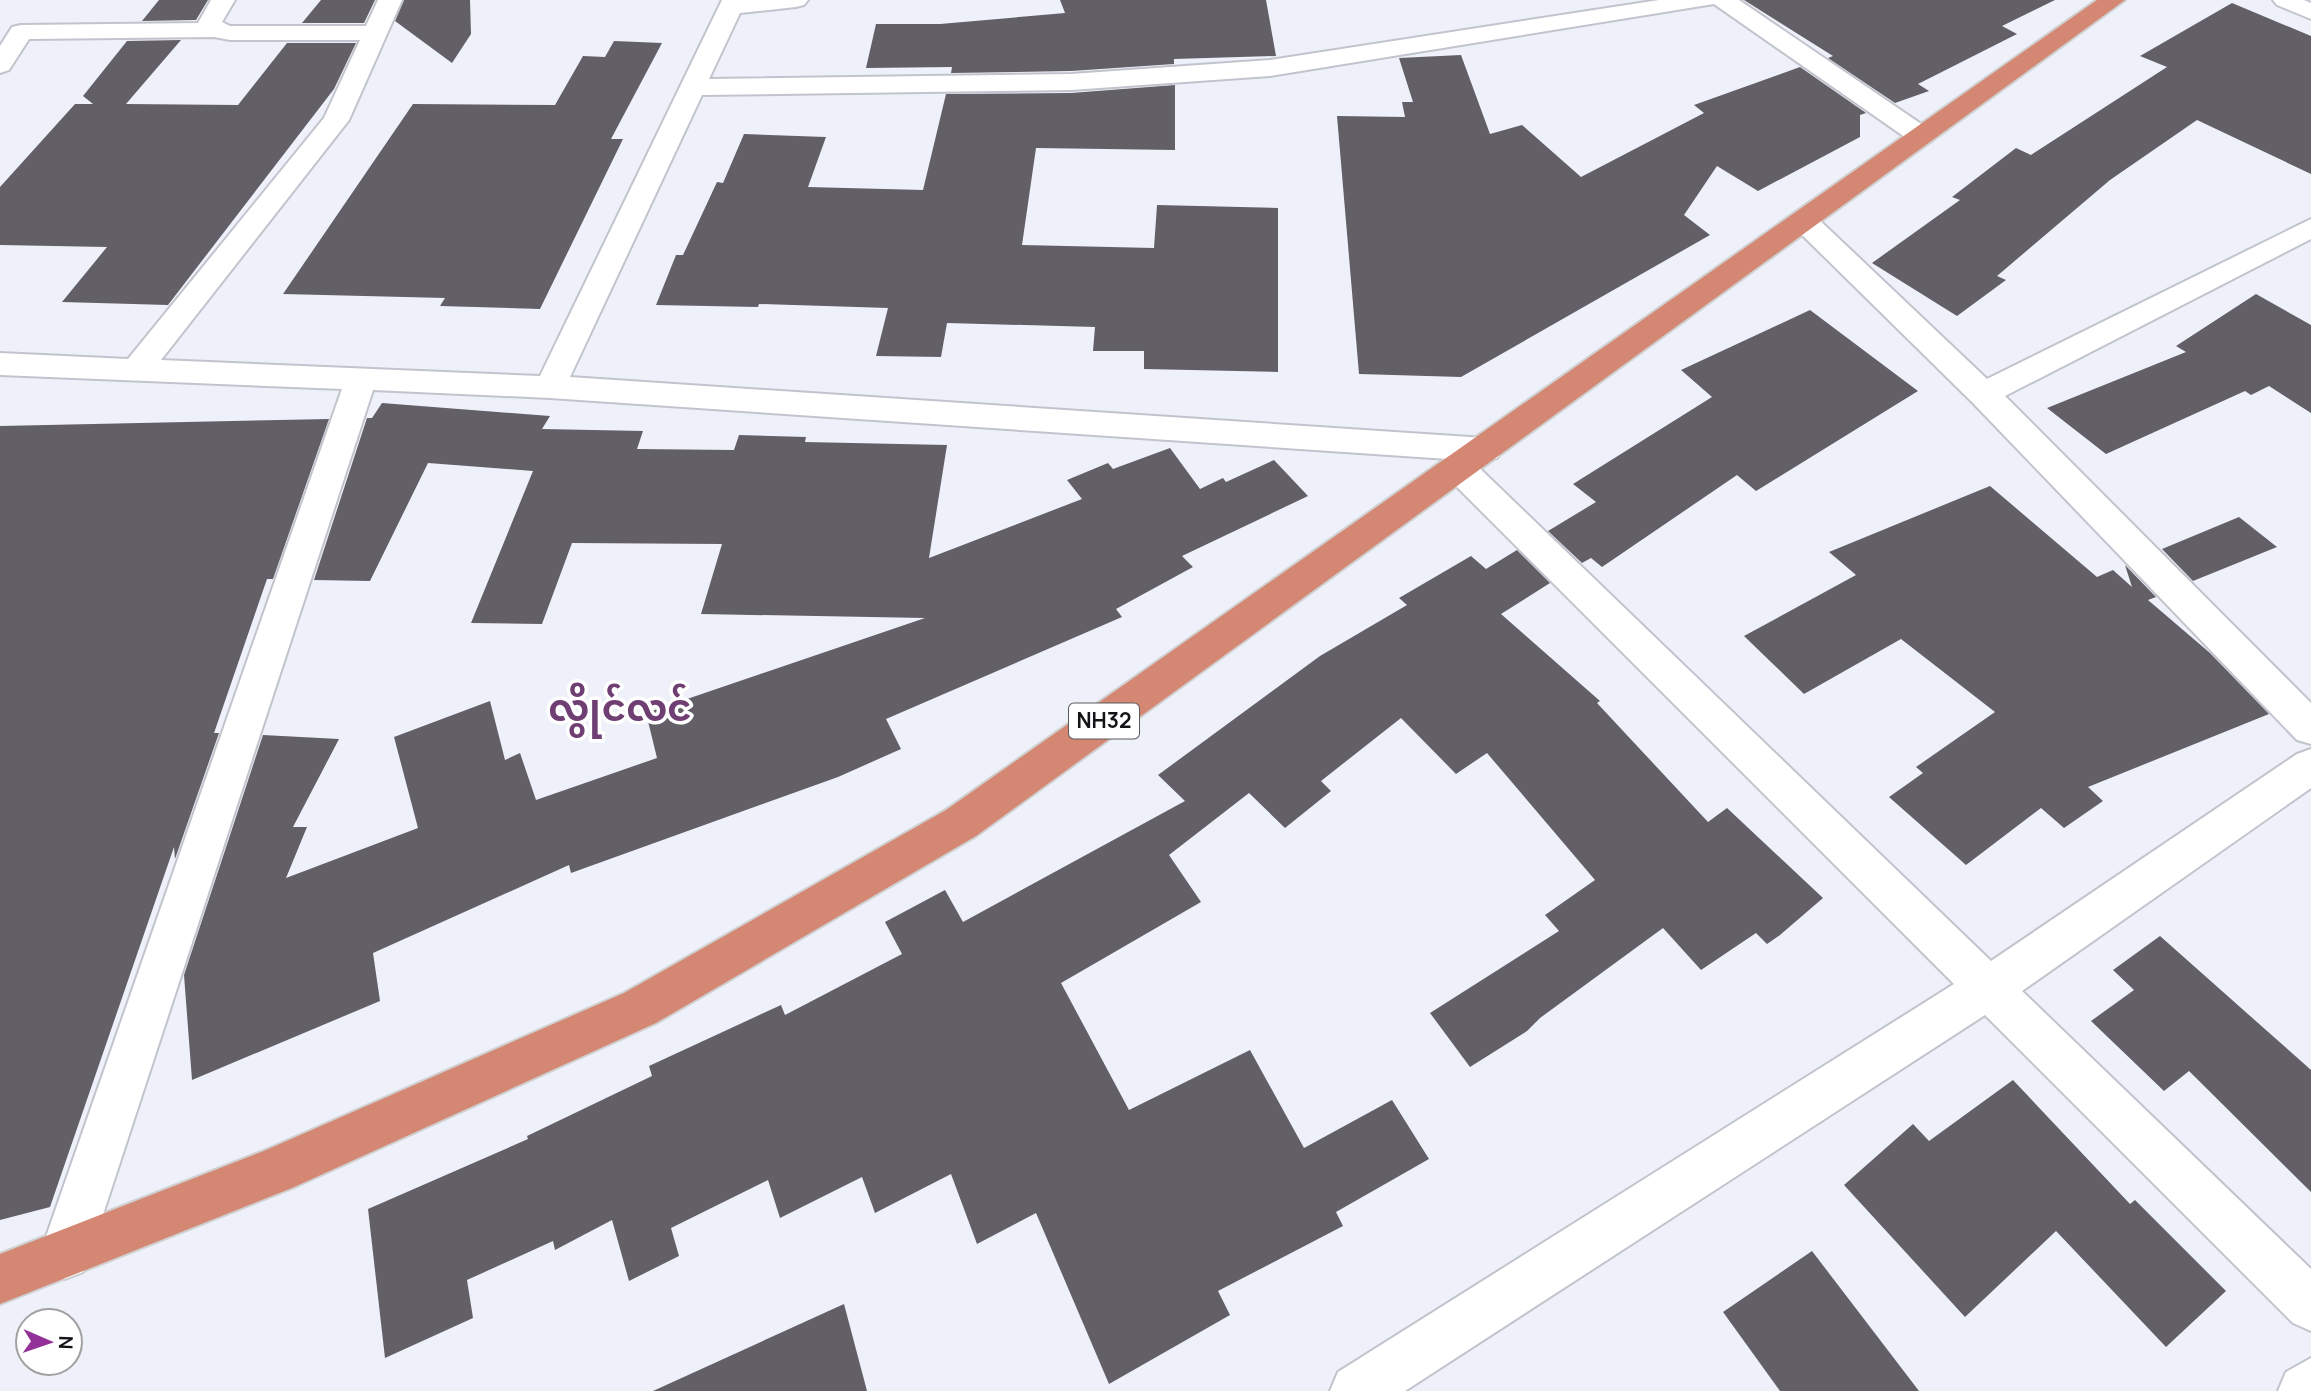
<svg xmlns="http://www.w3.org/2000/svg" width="2311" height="1391" font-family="Manrope,'Noto Sans Myanmar',sans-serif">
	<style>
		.building { fill: #625f67 }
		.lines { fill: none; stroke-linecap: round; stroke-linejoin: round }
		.minor-casing { stroke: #c2c4cd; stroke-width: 4 }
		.trunk-casing { stroke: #d0d0d1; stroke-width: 4 }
		.minor { fill: #fff; fill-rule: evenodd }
		.trunk { fill: #d48772; fill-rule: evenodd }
		.labels { text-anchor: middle; stroke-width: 7; stroke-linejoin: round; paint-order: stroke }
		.shield { fill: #fff; stroke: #5a5a5d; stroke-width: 2 }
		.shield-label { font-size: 21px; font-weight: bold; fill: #131417 }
		.town-label { font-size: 37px; font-weight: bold; fill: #6f3e72; stroke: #fff }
	</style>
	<rect width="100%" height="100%" fill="#eff1fa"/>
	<g class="building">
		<path d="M159,0H208L196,20L142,21Z"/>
		<path d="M321,0H375L364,23H302Z"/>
		<path d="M404,0H470L471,34L452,63L395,21Z"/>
		<path d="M1060,0H1266L1276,56L1174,59V64L1071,71L951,73L952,67L866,68L876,24H940L1065,13Z"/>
		<path d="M1744,0H2055L2002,26L2017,34L1918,84L1929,91L1895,103L1828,58L1833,56Z"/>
		<path d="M2232,3L2311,36V174L2197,120L2110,180L1997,276L2006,280L1957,316L1872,263L1960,200L1952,197L2016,148L2031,155L2167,67L2140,56Z"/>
		<path d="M181,40L126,104L238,105L287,43H356L334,89L168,305L62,302L107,247L0,245V187L75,104H93L83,96L127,41Z"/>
		<path d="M614,41L662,43L611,139H623L540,309L440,306L445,298L283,294L413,104L555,105L583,56L605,57Z"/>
		<path d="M1461,55L1490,134L1522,125L1581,177L1704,113L1694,105L1800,67L1866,113L1860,115V137L1758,191L1717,166L1684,215L1710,235L1461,377L1359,374L1337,116L1405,117L1402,102H1413L1399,58Z"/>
		<path d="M1175,85V150L1036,148L1022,245L1154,248L1157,205L1278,208V372L1144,369V351H1093L1095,327L947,323L941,357L876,356L888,308L759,304L758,307L656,305L676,255H683L717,182L723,183L744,134L826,137L808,187L923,190L946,94L1071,93Z"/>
		<path d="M2256,294L2311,325V413L2269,386L2251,395L2245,391L2106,454L2047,408L2186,352L2176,346Z"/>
		<path d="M1810,310L1918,391L1756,491L1737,475L1602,567L1591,558L1582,563L1548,531L1596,502L1573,484L1712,397L1681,370Z"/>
		<path d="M382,403L550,416L542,429L643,431L637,449L734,450L739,435L806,437L805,442L947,445L929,558L1082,499L1067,480L1108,463L1113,469L1170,448L1200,489L1223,478L1226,482L1274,460L1308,496L1182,556L1193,567L1116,609L1122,617L886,719L901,749L838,777L571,873L569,865L373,953L380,1001L192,1080L184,975L263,735L339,739L293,827H307L286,878L418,828L394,737L490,701L505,760L520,753L536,800L657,758L646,713L925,618L701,614L722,544L572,543L542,624L471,623L533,471L428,463L370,581L314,580L367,418H372Z"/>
		<path d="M329,419L273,579H267L214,733H219L175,859L174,847L50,1207L0,1220V426Z"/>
		<path d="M1990,486L2097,577L2113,570L2132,587L2125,565L2156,597L2148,600L2210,653L2269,714L2088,787L2103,801L2064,828L2041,808L1966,865L1889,797L1923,773L1916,767L1995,712L1901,639L1804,694L1744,636L1856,575L1829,552Z"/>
		<path d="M2239,517L2277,547L2193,581L2162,549Z"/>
		<path d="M1517,550L1550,583L1501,614L1600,701L1597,703L1708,822L1727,808L1823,898L1780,935L1767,944L1756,933L1701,970L1663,928L1540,1018L1527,1031L1470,1067L1430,1013L1559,931L1545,915L1595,880L1487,753L1456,774L1401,718L1321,781L1331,791L1285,828L1249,793L1169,855L1201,902L1061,983L1129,1110L1250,1050L1304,1148L1392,1100L1429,1159L1336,1212L1343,1226L1218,1291L1230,1315L1109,1384L1036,1213L977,1244L951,1174L875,1213L862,1177L780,1218L768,1180L671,1228L679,1256L629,1281L612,1220L555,1250L553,1241L467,1280L473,1318L385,1358L368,1209L528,1139L527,1136L652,1076L649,1066L781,1005L785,1015L902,954L885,922L945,890L963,922L1185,801L1158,775L1320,656L1407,605L1399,598L1471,556L1486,569Z"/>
		<path d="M2160,936L2311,1070V1192L2189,1071L2164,1091L2091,1021L2134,990L2113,970Z"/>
		<path d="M2013,1080L2130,1204L2135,1200L2226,1291L2166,1347L2056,1231L1965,1317L1844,1185L1913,1124L1929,1141Z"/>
		<path d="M1812,1251L1919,1391H1780L1723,1312Z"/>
		<path d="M844,1304L867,1391H653Z"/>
	</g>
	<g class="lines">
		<g class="minor-casing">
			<g id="minor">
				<path d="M211,0H235L222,22L230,26H366L378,0H402L349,120L161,360L540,376L722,0H808L804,5L796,7L740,13L709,79L1071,74L1270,60L1659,0H1739L1930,130L1934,136L1930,142H1912L1714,4L1270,76L1071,90L702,95L570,377L1485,438L1497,442L1502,450L1497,458L1472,461L1991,961L2297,754L2311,749V788L2022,991L2311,1269V1331L2293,1323L1985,1015L1405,1391H1330L1338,1372L1954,984L1447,477L1442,468L1448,459L550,398L373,390L90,1254L83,1272L65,1279L47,1272L40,1254L342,389L0,375V353L128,359L324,118L360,40H230L214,37L29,39L9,70L0,73V46L12,27L21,25L198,23Z"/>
				<path d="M2273,0H2304L2311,3V19L2277,5Z"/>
				<path d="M1804,212L1814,215L1987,379L2311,219V239L2005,396L2311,703V744L2297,740L1972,402L1794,227L1790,221L1794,215Z"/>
				<path d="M2311,1358V1391H2278L2286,1372Z"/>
			</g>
		</g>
		<g class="trunk-casing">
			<path id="trunk" d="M2097,0H2125L976,836L656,1023L292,1188L0,1304V1254L266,1150L624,993L946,810Z"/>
		</g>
		<use href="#minor" class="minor"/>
		<use href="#trunk" class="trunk"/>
	</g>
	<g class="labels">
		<rect class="shield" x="1069" y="703.5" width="70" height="35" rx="5"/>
		<g class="shield-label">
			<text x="1104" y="728">NH32</text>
		</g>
		<g class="town-label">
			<text x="620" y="721">လွိုင်လင်</text>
		</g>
	</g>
	<g transform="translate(49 1342) rotate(92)"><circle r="33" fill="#ffffff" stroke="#a1a1a2" stroke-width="2"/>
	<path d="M0-5L12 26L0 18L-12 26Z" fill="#933198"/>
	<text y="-10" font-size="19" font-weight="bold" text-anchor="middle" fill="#131417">N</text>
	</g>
</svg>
